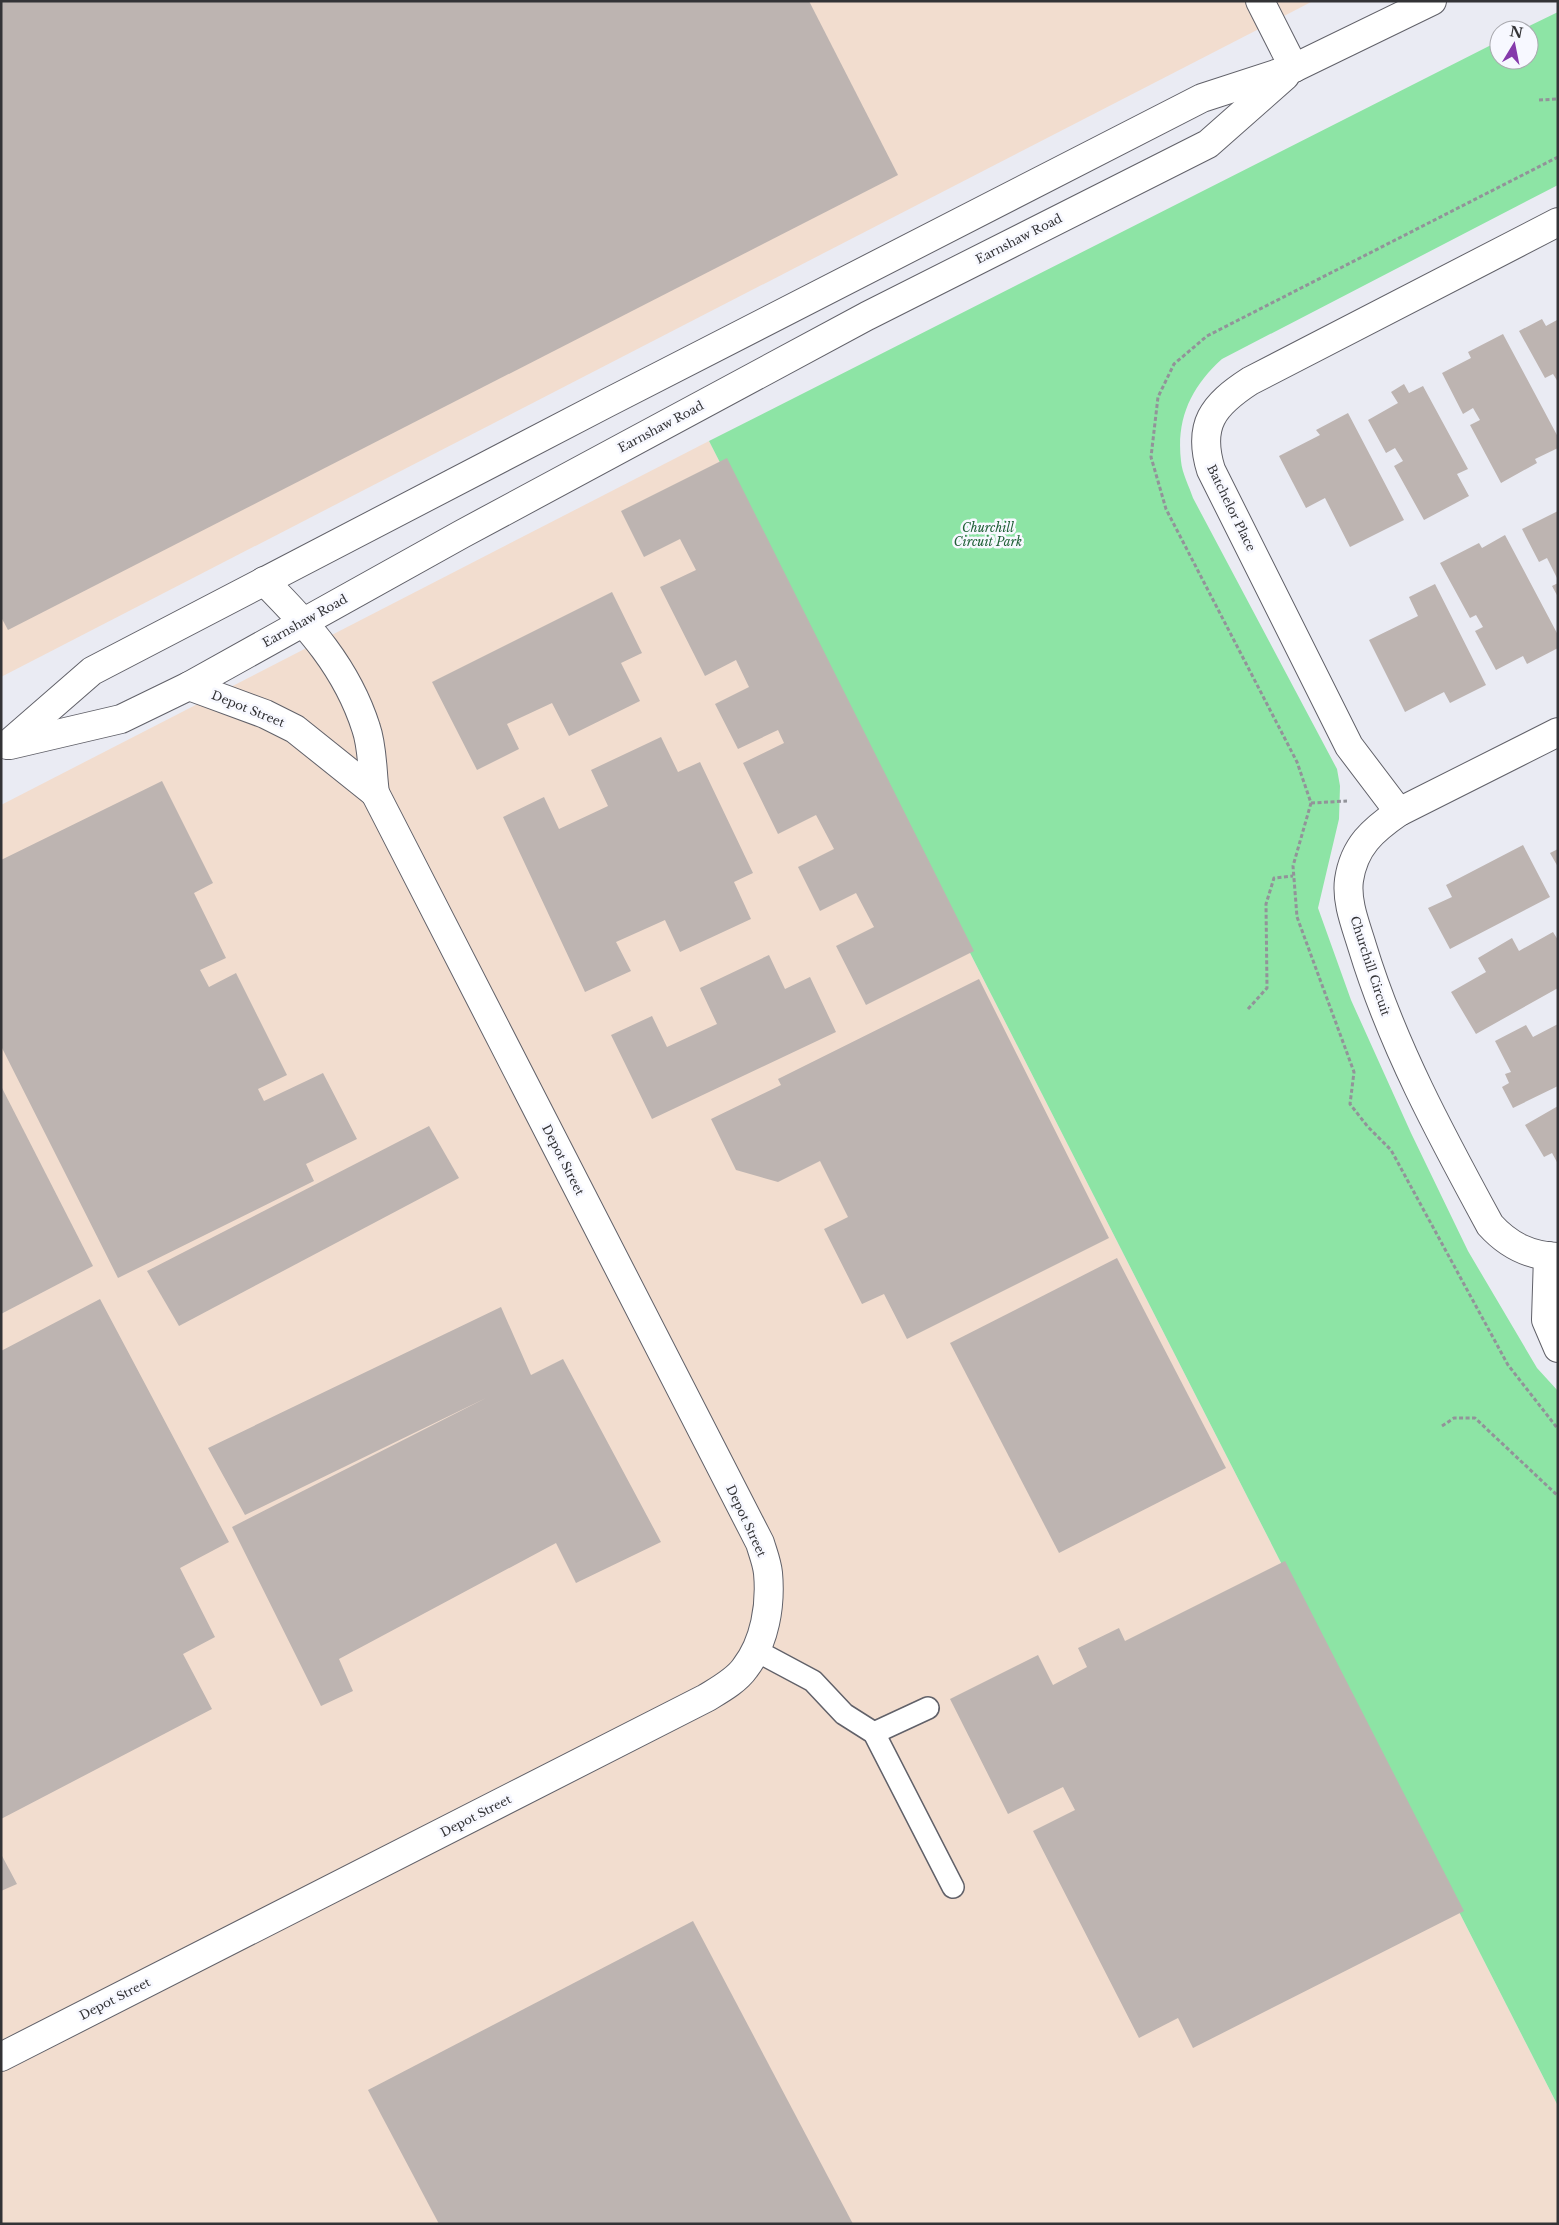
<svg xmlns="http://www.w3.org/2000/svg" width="1559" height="2225" font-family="'Libre Baskerville',serif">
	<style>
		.industrial { fill: #f2ddcf }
		.green { fill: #8de4a5 }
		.building { fill: #bdb4b1 }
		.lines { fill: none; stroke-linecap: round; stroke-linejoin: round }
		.service-casing { stroke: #616169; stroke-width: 24 }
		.minor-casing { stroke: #616169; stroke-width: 30 }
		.tertiary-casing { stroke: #616169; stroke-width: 30 }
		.path { stroke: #929399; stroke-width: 3; stroke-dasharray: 4 2.5; stroke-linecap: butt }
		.service { stroke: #fff; stroke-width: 21 }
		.minor { stroke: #fff; stroke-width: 28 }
		.tertiary { stroke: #fff; stroke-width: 28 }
		.labels { text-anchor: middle; stroke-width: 5; stroke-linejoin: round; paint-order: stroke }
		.street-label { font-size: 12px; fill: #333336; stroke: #f7f8ff }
		.park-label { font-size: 12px; font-style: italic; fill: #216138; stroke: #f7f8ff }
	</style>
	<rect width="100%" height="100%" fill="#eaebf3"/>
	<g class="industrial">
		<path d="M1,1H1313L1,677Z"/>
		<path d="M709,441L1558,2106V2224H1V805Z"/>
	</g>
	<path class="green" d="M1558,12V185L1222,359C1191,387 1176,419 1181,461C1182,473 1189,486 1193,498L1337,769L1340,786L1339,819L1318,908L1351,1000L1411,1133L1468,1251L1537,1368L1558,1391V2106L709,441L1499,41V60H1529V30H1521Z"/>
	<g class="building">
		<path d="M1,1H809L898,175L8,630L1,617Z"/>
		<path d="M1542,319L1546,326L1557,320L1558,322V382L1553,374L1545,378L1519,331Z"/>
		<path d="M1503,334L1558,437V448L1535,459L1537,463L1501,483L1470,425L1480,420L1473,408L1463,414L1442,373L1471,358L1468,352Z"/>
		<path d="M1404,384L1409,393L1423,386L1468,469L1457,474L1469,496L1424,520L1394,466L1403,461L1395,448L1386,453L1368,420L1398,403L1391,392Z"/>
		<path d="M1348,413L1404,520L1350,547L1325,498L1306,508L1279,456L1320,435L1316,430Z"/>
		<path d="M727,458L974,951L866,1005L836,946L874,927L856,893L820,911L798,867L834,849L816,815L778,834L743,763L784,743L778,730L738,749L715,704L749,687L736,660L705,676L660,587L696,570L680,539L644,557L621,511Z"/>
		<path d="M1558,511V580L1547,558L1539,562L1522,529Z"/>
		<path d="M1505,535L1558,635V648L1527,664L1523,656L1496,670L1475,631L1483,627L1476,615L1470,618L1440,563L1479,543L1482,548Z"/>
		<path d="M1558,583V597L1552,586Z"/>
		<path d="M1435,584L1486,685L1450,703L1444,692L1405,712L1369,640L1418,616L1409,597Z"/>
		<path d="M612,592L642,653L621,663L640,701L569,736L552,703L507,724L519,749L477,770L432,682Z"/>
		<path d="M661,737L678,772L700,762L753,873L734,882L751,919L680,952L665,920L616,942L631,971L585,992L503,817L544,797L559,829L608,806L591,770Z"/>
		<path d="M162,781L213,883L194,893L226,958L200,970L209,987L236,973L287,1075L258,1089L264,1101L323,1073L357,1139L306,1164L314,1181L118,1278L1,1046V860Z"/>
		<path d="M1523,845L1550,897L1450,949L1428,908L1452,897L1446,885Z"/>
		<path d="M1558,849V867L1550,853Z"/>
		<path d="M1553,932L1558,940V988L1476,1034L1451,992L1486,972L1478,958L1512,938L1519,951Z"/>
		<path d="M769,955L785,989L810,977L836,1032L652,1119L611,1035L652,1016L667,1047L717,1024L700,988Z"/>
		<path d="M979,979L1109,1238L907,1339L884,1294L862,1304L824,1229L848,1217L820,1161L778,1182L736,1170L711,1119L781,1085L778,1079Z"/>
		<path d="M1558,1024V1086L1513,1108L1502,1087L1509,1083L1505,1074L1511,1072L1495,1041L1526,1025L1533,1037Z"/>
		<path d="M1,1086L93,1266L1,1314Z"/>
		<path d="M1558,1106V1164L1552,1153L1544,1157L1525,1125Z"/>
		<path d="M429,1126L459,1178L179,1326L147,1271Z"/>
		<path d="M1117,1258L1226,1468L1059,1553L950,1343Z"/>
		<path d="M100,1299L229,1542L180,1568L215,1637L183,1654L212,1709L1,1819V1351Z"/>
		<path d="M501,1307L531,1375L563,1359L661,1542L576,1583L556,1543L339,1659L353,1691L321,1706L232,1527L486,1398L245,1515L208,1448Z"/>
		<path d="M1285,1561L1464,1911L1193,2048L1178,2018L1139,2038L1033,1831L1075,1810L1063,1787L1008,1814L950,1699L1038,1655L1053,1685L1087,1667L1078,1648L1119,1628L1125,1641Z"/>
		<path d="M1,1854L17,1884L1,1891Z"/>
		<path d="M693,1921L853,2224H439L368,2090Z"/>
	</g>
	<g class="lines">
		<g class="service-casing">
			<g id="service">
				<path d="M755,1650L813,1681L844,1714L874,1733L953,1887"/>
				<path d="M874,1733L928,1708"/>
			</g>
		</g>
		<g class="minor-casing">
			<g id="minor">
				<path d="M1260,1L1294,68"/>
				<path d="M189,686L265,714L295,729L375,793"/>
				<path d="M1558,732L1399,812C1373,830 1354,846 1349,880C1346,902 1356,926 1362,946C1392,1045 1441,1135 1490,1225C1509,1246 1530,1256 1558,1257"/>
				<path d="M1399,812L1349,746L1211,470C1197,425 1213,405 1250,381L1558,222"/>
				<path d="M1548,1256L1546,1320L1558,1348"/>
				<path d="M1,2057L706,1698C719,1690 736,1681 745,1668C765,1642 771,1605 768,1573C767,1563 763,1553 760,1543L375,793C372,773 373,748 366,728C347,668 308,625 264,581"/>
			</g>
		</g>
		<g class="tertiary-casing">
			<g id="tertiary">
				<path d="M7,745L92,671L607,403L1202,98L1294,68L1432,1"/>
				<path d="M10,745L121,719L189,686L462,534L867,316L1208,144L1285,76"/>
			</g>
		</g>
		<g class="path">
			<path d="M1539,100L1558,99"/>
			<path d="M1558,157L1207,336L1174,364L1158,397L1151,457L1166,509L1297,762L1311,803L1293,866L1297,917L1354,1072L1350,1104L1368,1127L1391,1150L1508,1365L1558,1429"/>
			<path d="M1311,803L1347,801"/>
			<path d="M1248,1009L1267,988L1266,904L1274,878L1293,876"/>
			<path d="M1442,1426L1454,1418H1475L1558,1496"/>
		</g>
		<use href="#service" class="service"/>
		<use href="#minor" class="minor"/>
		<use href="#tertiary" class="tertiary"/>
	</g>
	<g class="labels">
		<g class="street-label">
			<text transform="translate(1019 239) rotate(-27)" y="4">Earnshaw Road</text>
			<text transform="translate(661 427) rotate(-28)" y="4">Earnshaw Road</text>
			<text transform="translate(1231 508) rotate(64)" y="4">Batchelor Place</text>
			<text transform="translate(305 621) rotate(-29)" y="4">Earnshaw Road</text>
			<text transform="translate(248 709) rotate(22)" y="4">Depot Street</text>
			<text transform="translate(1370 966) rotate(72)" y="4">Churchill Circuit</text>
			<text transform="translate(563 1160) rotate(63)" y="4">Depot Street</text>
			<text transform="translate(746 1521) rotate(65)" y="4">Depot Street</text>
			<text transform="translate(476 1816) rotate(-27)" y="4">Depot Street</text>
			<text transform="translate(115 1999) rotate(-27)" y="4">Depot Street</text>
		</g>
		<g class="park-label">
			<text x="988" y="532">Churchill<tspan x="988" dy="14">Circuit Park</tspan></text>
		</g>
	</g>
	<rect width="1559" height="2225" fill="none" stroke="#333336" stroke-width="5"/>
	<g transform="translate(1514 45) rotate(10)"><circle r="24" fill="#f7f8ff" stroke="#a9a9af"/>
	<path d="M0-4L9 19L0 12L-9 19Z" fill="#853aab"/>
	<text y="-8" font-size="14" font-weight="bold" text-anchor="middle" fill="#333336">N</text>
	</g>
</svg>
